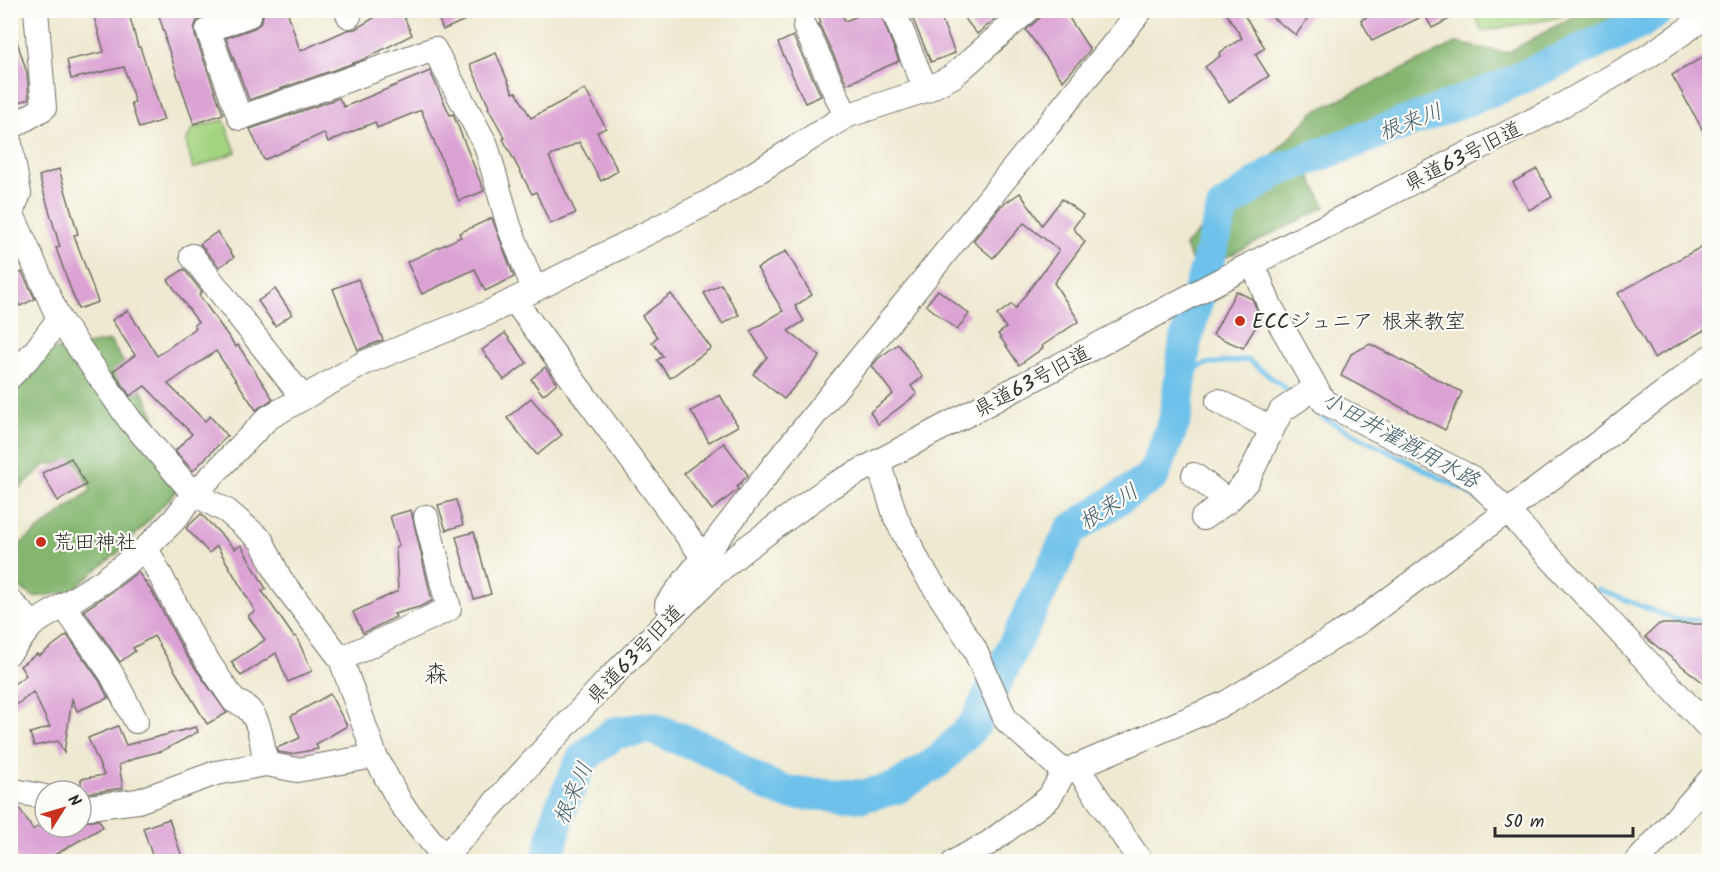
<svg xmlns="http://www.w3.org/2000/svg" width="1720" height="872" font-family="Kalam,'Klee One',sans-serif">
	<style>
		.green { fill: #a5d481; stroke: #688056; stroke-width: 1.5 }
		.forest { fill: #84b66f; stroke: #58704d; stroke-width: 1.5 }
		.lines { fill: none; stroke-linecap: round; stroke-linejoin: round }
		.stream { stroke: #6ec1ea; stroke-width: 5 }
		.river { stroke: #6ec1ea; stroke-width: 33 }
		.building { fill: #dba2d4 }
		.minor-casing { stroke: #6f6e65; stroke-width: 26 }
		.minor { stroke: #fff; stroke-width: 24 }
		.poi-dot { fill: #c8321e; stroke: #fdfcf7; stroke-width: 2 }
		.labels { text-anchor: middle; stroke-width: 4.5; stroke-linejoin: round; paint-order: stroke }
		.street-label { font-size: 21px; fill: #2b2b2b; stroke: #fdfcf7 }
		.poi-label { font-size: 21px; fill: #2b2b2b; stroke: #fdfcf7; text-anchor: start }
		.water-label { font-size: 22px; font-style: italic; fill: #42606e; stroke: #fdfcf7 }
		.quarter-label { font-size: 24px; fill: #2b2b2b; stroke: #fdfcf7 }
	</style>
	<rect width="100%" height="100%" fill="#fdfcf7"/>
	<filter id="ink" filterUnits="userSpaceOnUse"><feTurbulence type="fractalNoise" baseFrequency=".0167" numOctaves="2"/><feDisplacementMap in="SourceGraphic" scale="12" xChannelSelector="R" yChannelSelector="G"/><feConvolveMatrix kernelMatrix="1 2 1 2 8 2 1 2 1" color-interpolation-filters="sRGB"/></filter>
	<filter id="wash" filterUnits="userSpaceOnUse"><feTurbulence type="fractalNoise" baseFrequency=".008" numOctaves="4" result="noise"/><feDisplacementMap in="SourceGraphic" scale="24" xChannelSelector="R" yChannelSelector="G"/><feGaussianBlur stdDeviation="1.35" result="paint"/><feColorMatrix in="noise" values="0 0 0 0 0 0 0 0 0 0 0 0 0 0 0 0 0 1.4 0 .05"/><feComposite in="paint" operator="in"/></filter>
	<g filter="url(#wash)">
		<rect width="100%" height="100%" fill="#eee9d0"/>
		<g class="green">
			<path d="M1473,11H1572L1557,18L1482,31Z"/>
			<path d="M224,120L236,152L193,169L186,142L193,128Z"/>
		</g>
		<g class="forest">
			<path d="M1583,11H1645L1624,25L1489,82L1382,116L1323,141L1310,176L1325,207L1197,272L1185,246L1314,112L1456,43L1507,53Z"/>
			<path d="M110,341L146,397L181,486L121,550L70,592L34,597L11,582V564L19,545L91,490L76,462L45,465L11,496V390L43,352Z"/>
		</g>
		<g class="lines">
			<g class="stream">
				<path d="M1181,379L1205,364L1248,360L1293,394"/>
				<path d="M1305,404L1325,419L1464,490L1481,502"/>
				<path d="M1597,589L1677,620L1710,619"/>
			</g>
			<path class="river" d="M547,862L560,809L583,758L614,733L651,728L714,752L751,778L787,793L862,796L896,788L939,761L975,724L1071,530L1153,476L1175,420L1185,343L1223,208L1274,172L1501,87L1640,23L1659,10"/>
		</g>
		<g id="blocks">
			<g class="building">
				<path d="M102,10H128L138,47H140L164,120L139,128L131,103L135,102L124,67L71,79L67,60L104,52L93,13Z"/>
				<path d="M157,10H220L203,17L197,21L194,28L195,35L223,114L194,124L165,39L166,38Z"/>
				<path d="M262,10H287L300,51L347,30L355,29L374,18L373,16L387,10H401L412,35L362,60L249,100L226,38L254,28L260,24L263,16Z"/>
				<path d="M435,10H487L443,30Z"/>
				<path d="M836,10H840L845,21L873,10H879L899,61L847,84L819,24L821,23L819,18Z"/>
				<path d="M909,10H938L955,53L931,62Z"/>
				<path d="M958,10H1006L977,34Z"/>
				<path d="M1049,10H1064L1090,50L1063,81L1026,30Z"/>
				<path d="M1224,10H1241L1265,48L1255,54L1269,76L1229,102L1205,67L1220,56L1219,53L1242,38Z"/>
				<path d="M1262,10H1314L1296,35Z"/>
				<path d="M1379,10H1467L1432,28L1425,15L1372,41L1361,20Z"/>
				<path d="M10,32H14L27,73L29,99L14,104L10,93Z"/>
				<path d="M793,36L821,96L805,103L778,43Z"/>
				<path d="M496,53L513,93L516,92L531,118L585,89L606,128L597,132L618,171L601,181L579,142L549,157L576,213L550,224L536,192L532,194L503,139L505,138L488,108L489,107L470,64Z"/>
				<path d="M1710,53V143L1672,75Z"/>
				<path d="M430,71L450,115L453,114L484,191L459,201L421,110L377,128L375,122L328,142L324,133L264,160L250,129L339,98L344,107Z"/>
				<path d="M59,169L78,234L74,235L98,302L78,309L56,248L60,247L39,176Z"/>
				<path d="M1537,169L1552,197L1529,210L1513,182Z"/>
				<path d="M1020,193L1042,225L1062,199L1083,215L1073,228L1085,242L1054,283L1079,321L1042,346L1043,348L1019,365L998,334L1006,328L997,315L1012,304L1015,309L1059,250L1024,223L993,258L973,241L1001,206Z"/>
				<path d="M492,218L514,277L485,291L475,269L422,294L407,262L461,237L459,233Z"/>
				<path d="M217,232L234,257L219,267L200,244Z"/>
				<path d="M1710,242V327L1654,358L1618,293Z"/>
				<path d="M786,251L812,295L795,306L804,321L788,331L820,356L784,399L753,374L767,357L750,331L783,311L757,268Z"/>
				<path d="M184,269L202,292L199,295L236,347L238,345L273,399L256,410L216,351L168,384L205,421L210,416L227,436L193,471L175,451L192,434L145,386L130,396L113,371L135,355L112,320L128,310L157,356L196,328L194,325L198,322L168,280Z"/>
				<path d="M22,272L35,299L20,306L10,285V278Z"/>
				<path d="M358,279L383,340L358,350L333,289Z"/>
				<path d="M721,284L739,315L722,324L704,293Z"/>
				<path d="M275,289L292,314L275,326L258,301Z"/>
				<path d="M938,290L969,314L957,330L926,305Z"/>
				<path d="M1236,291L1252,299L1261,318L1243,348L1213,335Z"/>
				<path d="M671,294L711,348L670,378L657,360L663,356L652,342L657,337L642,316Z"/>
				<path d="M505,333L527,363L504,380L482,350Z"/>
				<path d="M898,344L923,377L911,386L917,394L878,424L870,412L893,394L872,366L879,358Z"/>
				<path d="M1370,344L1462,392L1445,430L1341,376L1351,354Z"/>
				<path d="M545,367L557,383L543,395L531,379Z"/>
				<path d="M720,395L738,426L709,442L691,411Z"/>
				<path d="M531,398L562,435L537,455L507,418Z"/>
				<path d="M724,443L748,475L737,487L738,489L736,491L712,510L684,473Z"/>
				<path d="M71,458L86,485L58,501L42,473Z"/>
				<path d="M456,500L463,525L446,530L438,505Z"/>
				<path d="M411,510L432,601L419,607L394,614L396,617L363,633L353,612L398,591L396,547L399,546L390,516Z"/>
				<path d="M201,514L235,549L241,545L266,589L262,591L294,637L296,636L312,671L288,682L276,653L241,676L231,662L265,640L248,616L255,611L217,546L209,553L186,528Z"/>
				<path d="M474,532L491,594L474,599L456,537Z"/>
				<path d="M138,572L153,593L184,652L227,713L207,724L154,636L133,648L135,651L120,662L84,610L112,592Z"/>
				<path d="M1659,624H1710V688L1645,637Z"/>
				<path d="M67,635L99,680L108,698L77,711L72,699L64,753L58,741L34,746L30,733L50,727L33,692L10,710V687L26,675L20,666L37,654L39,656Z"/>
				<path d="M330,694L347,726L316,744L318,749L291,754L278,752L277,748L300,738L291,716Z"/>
				<path d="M118,726L126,745L196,727L198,732L162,751L138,757L119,765L123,788L81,794V779L104,775L88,738Z"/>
				<path d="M10,805L18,806L33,830L37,827H81V822L99,820L103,827L44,861H19L10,848Z"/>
				<path d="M169,819L182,857L169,861H154L143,828Z"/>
			</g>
		</g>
	</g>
	<g filter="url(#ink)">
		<use href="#blocks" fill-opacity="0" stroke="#6f6e65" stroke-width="1.5"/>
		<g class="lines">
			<g class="minor-casing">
				<g id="minor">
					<path d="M246,10L249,15L208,30L240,118L434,49L486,145L509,226L534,289"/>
					<path d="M346,10L349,16"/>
					<path d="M893,10L926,90"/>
					<path d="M805,27L846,116"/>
					<path d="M10,128L44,108L36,10"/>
					<path d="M10,144L19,194L11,212L59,319L130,420L194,494L227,511L261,540L280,579L341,659L375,756L401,804L448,862"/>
					<path d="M192,256L303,398"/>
					<path d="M1253,263L1269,304L1324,402L1474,479L1508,512L1710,729"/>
					<path d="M514,300L712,569"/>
					<path d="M10,377L36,350L59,319"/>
					<path d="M1218,401L1271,428"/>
					<path d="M878,462L896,518L920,565L974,648L1006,720L1064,772"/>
					<path d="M1194,475L1228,501"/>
					<path d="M1203,518L1228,501L1247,481L1281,411L1315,388"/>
					<path d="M146,548L196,644L234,701C261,708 261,741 266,764"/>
					<path d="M10,601L33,624"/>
					<path d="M667,604L775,464L1141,10"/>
					<path d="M63,605L111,673L136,721"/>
					<path d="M10,652L33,624L103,581L146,548L174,520L194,494L268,418L364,363L488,313L709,202L846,116L926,90L953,76L1028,10"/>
					<path d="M341,659L449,609L426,517"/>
					<path d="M1076,766L1141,862"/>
					<path d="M10,790L45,797"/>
					<path d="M81,808L138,801L216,773L266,764L297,770L375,756"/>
					<path d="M440,862L608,680L715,574L745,549L830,487L1234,273L1557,108L1650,55L1710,14"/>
					<path d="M954,862L989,843L1049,798L1064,772L1226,703L1359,622L1605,438L1710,357"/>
					<path d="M1637,862L1710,780"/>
				</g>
			</g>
			<use href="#minor" class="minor"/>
		</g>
	</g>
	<g class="poi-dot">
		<circle cx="1240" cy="321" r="6"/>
		<circle cx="41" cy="542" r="6"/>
	</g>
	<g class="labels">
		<g class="street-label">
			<text transform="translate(1463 156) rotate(-27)" y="7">県道63号旧道</text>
			<text transform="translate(1032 381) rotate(-28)" y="7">県道63号旧道</text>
			<text transform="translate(635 654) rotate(-46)" y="7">県道63号旧道</text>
		</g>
		<g class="poi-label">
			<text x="1252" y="328">ECCジュニア 根来教室</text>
			<text x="53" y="549">荒田神社</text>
		</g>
		<g class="water-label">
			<text transform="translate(1410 121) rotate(-21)" y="8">根来川</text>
			<text transform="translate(1401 439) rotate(29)" y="8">小田井灌漑用水路</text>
			<text transform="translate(1108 506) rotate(-33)" y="8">根来川</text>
			<text transform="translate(572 793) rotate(-66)" y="8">根来川</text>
		</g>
		<g class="quarter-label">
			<text x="436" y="682">森</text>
		</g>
	</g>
	<rect width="1720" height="872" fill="none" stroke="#fdfcf7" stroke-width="36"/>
	<g transform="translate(63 809) rotate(53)"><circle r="28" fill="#fdfcf7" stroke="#a9a8a5" stroke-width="1.5"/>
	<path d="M0-4.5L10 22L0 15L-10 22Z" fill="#c8321e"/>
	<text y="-9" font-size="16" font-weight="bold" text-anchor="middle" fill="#2b2b2b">N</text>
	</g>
	<path d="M1495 827v9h138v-9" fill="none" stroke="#2b2b2b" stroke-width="3"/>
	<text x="1504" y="827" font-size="18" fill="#2b2b2b" stroke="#fdfcf7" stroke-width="4.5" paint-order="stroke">50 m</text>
</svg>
